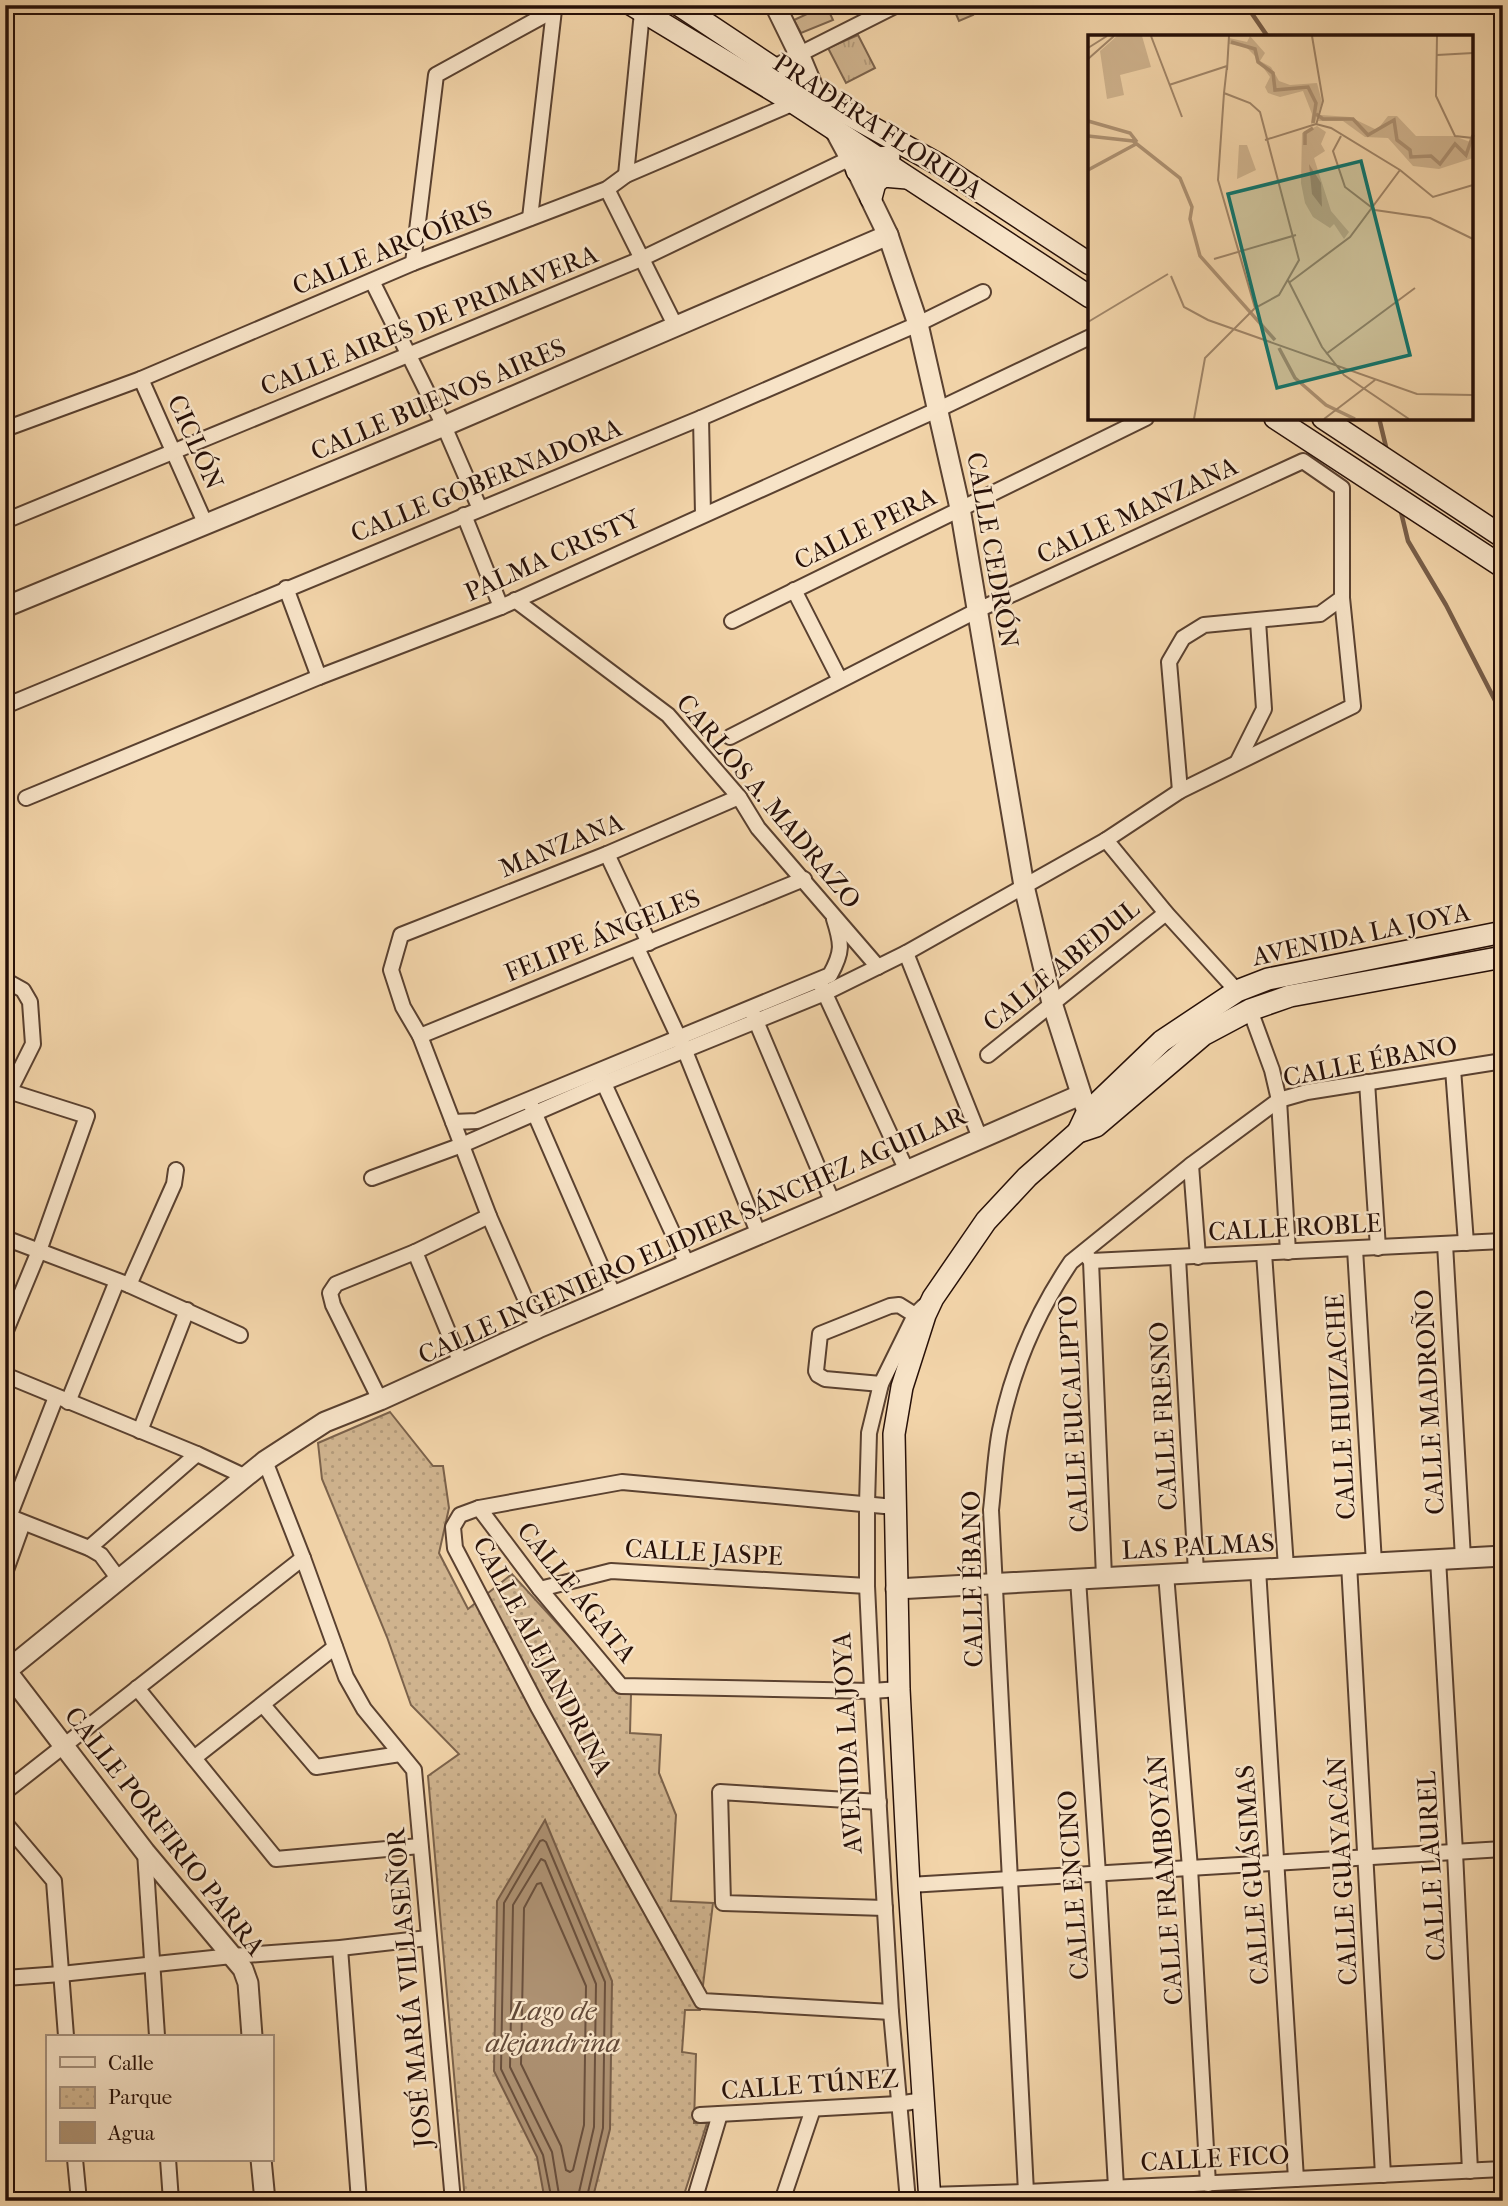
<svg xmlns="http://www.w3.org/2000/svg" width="1508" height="2206" font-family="'IM FELL French Canon',serif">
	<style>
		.grass { fill: url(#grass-tufts); stroke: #7b624b; stroke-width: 2 }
		.park { fill: url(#park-dots); stroke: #7b624b; stroke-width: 2 }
		.water { fill: #ad9172; stroke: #775d48; stroke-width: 2 }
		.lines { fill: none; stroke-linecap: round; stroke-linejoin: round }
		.shore { stroke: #6a503d; stroke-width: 2 }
		.stream { stroke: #775d48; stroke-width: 4.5 }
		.minor-casing { stroke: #5a4130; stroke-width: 18 }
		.tertiary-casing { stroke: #5a4130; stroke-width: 23 }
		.secondary-casing { stroke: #271008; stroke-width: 24 }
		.minor { stroke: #f7e3c7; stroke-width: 14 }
		.tertiary { stroke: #f7e3c7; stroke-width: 19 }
		.secondary { stroke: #f7e3c7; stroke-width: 21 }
		.labels { text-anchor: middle; stroke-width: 5; stroke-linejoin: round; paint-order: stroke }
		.street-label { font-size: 26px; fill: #271008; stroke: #f7e3c7 }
		.water-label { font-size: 28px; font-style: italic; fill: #634a38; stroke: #f7e3c7 }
		.inset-river { fill: none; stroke: #ad9172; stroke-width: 3.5 }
		.inset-road { fill: none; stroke: #a18669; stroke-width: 2 }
		.view { fill: #0f766e; fill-opacity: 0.15; stroke: #0f766e; stroke-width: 3.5 }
		.inset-edge { fill: none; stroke: #271008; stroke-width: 3.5 }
	</style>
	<defs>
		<pattern id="grass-tufts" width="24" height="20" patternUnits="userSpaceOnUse" patternTransform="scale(1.75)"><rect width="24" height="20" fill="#cfb38e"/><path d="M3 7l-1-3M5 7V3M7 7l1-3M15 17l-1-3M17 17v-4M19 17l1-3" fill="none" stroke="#b29979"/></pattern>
		<pattern id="park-dots" width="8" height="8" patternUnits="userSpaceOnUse" patternTransform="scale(1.75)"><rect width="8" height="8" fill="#cfb38e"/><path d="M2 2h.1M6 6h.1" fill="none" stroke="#b29979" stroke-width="1.8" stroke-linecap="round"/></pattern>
	</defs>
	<rect width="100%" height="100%" fill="#f2d4a9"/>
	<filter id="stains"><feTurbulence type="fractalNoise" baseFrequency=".00286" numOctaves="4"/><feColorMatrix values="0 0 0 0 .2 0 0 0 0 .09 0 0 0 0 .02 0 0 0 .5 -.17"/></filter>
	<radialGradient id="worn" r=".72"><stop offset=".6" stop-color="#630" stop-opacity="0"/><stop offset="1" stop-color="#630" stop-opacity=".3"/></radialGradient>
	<g class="grass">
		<path d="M826,5L833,20L801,33L794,20Z"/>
		<path d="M952,5H969L973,15L959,21Z"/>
		<path d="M858,35L875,68L846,83L828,48Z"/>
	</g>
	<path class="park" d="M390,1412L433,1466H443L449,1508L439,1553L468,1609L512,1574L607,1678L631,1694L630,1733L661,1735L659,1773L676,1815L671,1901L713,1903L700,2010H685L682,2052L696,2054L694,2123H707L682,2201H465L428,1776L459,1754L411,1705L387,1637L322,1479L318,1443Z"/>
	<path class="water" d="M545,1820L612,1981L610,2129L592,2201H545L537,2157L494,2071L497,1901Z"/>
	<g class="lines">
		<g class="shore">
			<path d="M541,1883L586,1986L584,2125L573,2170L570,2172L566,2170L561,2146L521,2064L524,1908L537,1884Z"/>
			<path d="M552,2201L543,2155L501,2069L504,1903L540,1841L543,1840L546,1842L605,1982L603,2128L586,2201"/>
			<path d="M560,2201L552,2152L510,2067L513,1905L541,1859L545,1861L596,1984L594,2127L577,2201"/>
		</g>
		<g class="stream">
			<path d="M1246,5L1268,37"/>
			<path d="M1379,418L1387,451"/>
			<path d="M1400,508L1408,541L1446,605L1503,716"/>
		</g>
		<g class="minor-casing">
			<g id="minor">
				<path d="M774,67L897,5"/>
				<path d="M626,175L642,12"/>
				<path d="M607,189L676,327"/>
				<path d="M530,218L554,10L556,5"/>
				<path d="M413,263L436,75L554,10"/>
				<path d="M372,281L444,426L480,509"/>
				<path d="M141,379L206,525"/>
				<path d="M701,418L703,514"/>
				<path d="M5,429L141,379L413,263L607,189L626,175L794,103"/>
				<path d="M464,515L501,607"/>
				<path d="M5,521L641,259L857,155"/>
				<path d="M286,588L319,677"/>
				<path d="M794,590L840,680"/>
				<path d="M515,600L668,715L739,797L758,828L878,967"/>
				<path d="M732,621L1146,418"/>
				<path d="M5,706L701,418L918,324L983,292"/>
				<path d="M1238,761L1264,709L1258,621"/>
				<path d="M1180,791L1169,662L1183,638L1204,625L1320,614L1342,598"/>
				<path d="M26,798L319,677L501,607L939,409L1090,337"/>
				<path d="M1106,840L1166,913L1237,991"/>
				<path d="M607,854L649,943"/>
				<path d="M637,948L685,1051L759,1235"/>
				<path d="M906,953L980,1138"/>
				<path d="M5,980L23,990L30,1002L33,1044L9,1092"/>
				<path d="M821,985L907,1171"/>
				<path d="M1250,1010L1272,1070L1279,1100L1288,1252"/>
				<path d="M753,1014L833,1203"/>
				<path d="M420,1036L804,879"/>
				<path d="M988,1055L1166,913"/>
				<path d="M1453,1069L1466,1243"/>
				<path d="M600,1075L687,1264"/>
				<path d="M1367,1082L1378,1248"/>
				<path d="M5,1090L87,1116L39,1251L5,1333"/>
				<path d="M531,1105L614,1296"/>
				<path d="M453,1122L477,1121L830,975C843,952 842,944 834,919"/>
				<path d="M1191,1165L1198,1257"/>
				<path d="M372,1178L462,1145L604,1083L825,993L906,953L1106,840L1180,791L1353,706L1342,598V488L1303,461L978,610L730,737"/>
				<path d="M5,1238L129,1285L240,1335"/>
				<path d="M1445,1244L1463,1558"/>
				<path d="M1355,1249L1374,1563"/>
				<path d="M415,1252L461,1363"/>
				<path d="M1264,1253L1286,1567"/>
				<path d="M1086,1255L1091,1261L1104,1577"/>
				<path d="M1178,1258L1196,1572"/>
				<path d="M1091,1261L1503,1241"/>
				<path d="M129,1285L174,1184L176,1170"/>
				<path d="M538,1328L489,1216L420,1036L403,1007L391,970L401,935L607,854L739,797"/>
				<path d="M5,1375L197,1454L246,1477"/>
				<path d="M881,1384L825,1379L818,1375L816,1371L820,1334L890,1306L899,1305L915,1315"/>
				<path d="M380,1400L333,1305L330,1293L336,1284L415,1252L489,1216"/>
				<path d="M68,1402L117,1281"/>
				<path d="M140,1431L187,1310"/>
				<path d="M265,1461L303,1558L346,1677L364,1709L414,1770L453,2201"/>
				<path d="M479,1508L540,1589L621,1686L872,1691L899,1689"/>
				<path d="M5,1515L89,1548L101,1555L118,1578"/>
				<path d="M9,1517L56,1397"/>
				<path d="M89,1548L197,1454"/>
				<path d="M1438,1559L1455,1852L1470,2171"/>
				<path d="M1349,1564L1383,2175"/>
				<path d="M1258,1569L1296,2179"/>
				<path d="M5,1573L23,1523"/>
				<path d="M1166,1574L1190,1868L1208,2184"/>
				<path d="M1078,1579L1098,1874L1116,2187"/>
				<path d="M540,1589L611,1571L867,1586"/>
				<path d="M137,1688L276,1859L420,1846"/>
				<path d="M263,1705L316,1767L400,1754"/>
				<path d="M194,1758L335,1647"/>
				<path d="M5,1792L303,1558"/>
				<path d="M879,1802L720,1792L723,1903L885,1908"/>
				<path d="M5,1823L54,1881L66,2036"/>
				<path d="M145,1852L157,2036"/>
				<path d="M909,1885L1503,1849"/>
				<path d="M340,1948L359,2201"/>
				<path d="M5,1978L61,1974L232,1956L340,1948L428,1938"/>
				<path d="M891,2012L702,2001L538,1707L455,1548L453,1527L460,1515L479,1508L622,1482L895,1507"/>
				<path d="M700,2115L898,2104L923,2100"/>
				<path d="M75,2159L79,2201"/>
				<path d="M168,2159L171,2201"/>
				<path d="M1026,2192L991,1510C994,1484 995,1456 1000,1430C1012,1371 1037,1312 1071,1262L1191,1165L1279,1100L1307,1092L1503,1061"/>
				<path d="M929,2195L1026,2192L1503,2169"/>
				<path d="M248,2201L265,2200"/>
				<path d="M694,2201L720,2114"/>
				<path d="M782,2201L813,2109"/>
				<path d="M908,2201L891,2012L872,1691L867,1586V1504L869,1433L881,1384L915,1315L924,1306"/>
			</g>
		</g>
		<g class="tertiary-casing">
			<g id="tertiary">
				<path d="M775,5L799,54L817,97L857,171L888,235L918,324L960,508L1024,886L1052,1003L1085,1106"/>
				<path d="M5,607L444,426L888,235"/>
				<path d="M896,1589L1503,1556"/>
				<path d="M5,1669L145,1852L243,1969L248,1983L252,2036"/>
				<path d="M5,1672L265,1461L325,1422L380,1400L538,1328L833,1203L1080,1095"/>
				<path d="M261,2159L265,2201"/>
			</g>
		</g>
		<g class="secondary-casing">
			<g id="secondary">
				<path d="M632,5L794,103L1090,297"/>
				<path d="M679,5L817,97L938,164L1090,264"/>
				<path d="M857,171L877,158L889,157"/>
				<path d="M871,198L875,183L883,176L907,178"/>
				<path d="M1275,418L1503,567"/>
				<path d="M1323,418L1503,537"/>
				<path d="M1078,1132L1087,1113L1162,1041L1237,991L1268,979L1503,932"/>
				<path d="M930,2201L909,1885L899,1689L894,1434L902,1387L925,1315L933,1298L986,1221L1027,1177L1078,1132L1096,1126L1203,1035L1250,1010L1290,996L1503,957"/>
			</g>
		</g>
		<use href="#minor" class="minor"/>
		<use href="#tertiary" class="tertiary"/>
		<use href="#secondary" class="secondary"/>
	</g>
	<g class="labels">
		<g class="street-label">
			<text transform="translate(878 126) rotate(33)" y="9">PRADERA FLORIDA</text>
			<text transform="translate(392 247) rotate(-22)" y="9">CALLE ARCOÍRIS</text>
			<text transform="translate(429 320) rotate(-22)" y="9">CALLE AIRES DE PRIMAVERA</text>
			<text transform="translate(438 399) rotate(-23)" y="9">CALLE BUENOS AIRES</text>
			<text transform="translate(196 442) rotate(66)" y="9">CICLÓN</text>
			<text transform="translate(486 480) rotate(-22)" y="9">CALLE GOBERNADORA</text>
			<text transform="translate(1137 510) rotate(-25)" y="9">CALLE MANZANA</text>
			<text transform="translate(865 528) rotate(-26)" y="9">CALLE PERA</text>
			<text transform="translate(993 550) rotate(80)" y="9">CALLE CEDRÓN</text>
			<text transform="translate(552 555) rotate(-24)" y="9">PALMA CRISTY</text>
			<text transform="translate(769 801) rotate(50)" y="9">CARLOS A. MADRAZO</text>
			<text transform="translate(561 845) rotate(-22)" y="9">MANZANA</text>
			<text transform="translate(1361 934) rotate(-12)" y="9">AVENIDA LA JOYA</text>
			<text transform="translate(602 935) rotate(-22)" y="9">FELIPE ÁNGELES</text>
			<text transform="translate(1061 965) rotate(-39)" y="9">CALLE ABEDUL</text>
			<text transform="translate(1370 1061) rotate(-11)" y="9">CALLE ÉBANO</text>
			<text transform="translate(1295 1227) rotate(-3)" y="9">CALLE ROBLE</text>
			<text transform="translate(692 1235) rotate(-24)" y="9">CALLE INGENIERO ELIDIER SÁNCHEZ AGUILAR</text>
			<text transform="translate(1429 1402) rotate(-93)" y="9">CALLE MADROÑO</text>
			<text transform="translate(1340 1407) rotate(-93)" y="9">CALLE HUIZACHE</text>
			<text transform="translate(1073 1414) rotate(-93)" y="9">CALLE EUCALIPTO</text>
			<text transform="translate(1163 1416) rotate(-93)" y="9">CALLE FRESNO</text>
			<text transform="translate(1198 1546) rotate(-3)" y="9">LAS PALMAS</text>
			<text transform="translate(704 1552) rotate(3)" y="9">CALLE JASPE</text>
			<text transform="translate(972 1579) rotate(-91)" y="9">CALLE ÉBANO</text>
			<text transform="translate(577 1592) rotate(51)" y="9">CALLE ÁGATA</text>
			<text transform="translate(543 1656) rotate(62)" y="9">CALLE ALEJANDRINA</text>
			<text transform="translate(847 1743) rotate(-93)" y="9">AVENIDA LA JOYA</text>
			<text transform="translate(165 1831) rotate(52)" y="9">CALLE PORFIRIO PARRA</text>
			<text transform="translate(1431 1866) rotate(-93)" y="9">CALLE LAUREL</text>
			<text transform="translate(1342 1871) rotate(-93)" y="9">CALLE GUAYACÁN</text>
			<text transform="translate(1252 1875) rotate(-94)" y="9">CALLE GUÁSIMAS</text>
			<text transform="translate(1165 1880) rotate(-94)" y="9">CALLE FRAMBOYÁN</text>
			<text transform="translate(1073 1885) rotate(-94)" y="9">CALLE ENCINO</text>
			<text transform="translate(409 1988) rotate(-95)" y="9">JOSÉ MARÍA VILLASEÑOR</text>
			<text transform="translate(810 2084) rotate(-4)" y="9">CALLE TÚNEZ</text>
			<text transform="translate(1215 2158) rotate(-3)" y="9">CALLE FICO</text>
		</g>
		<g class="water-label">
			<text x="553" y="2020">Lago de<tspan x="553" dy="32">alejandrina</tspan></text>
		</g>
	</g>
	<g transform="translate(1088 35)">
		<rect width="385" height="385" fill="#f2d4a9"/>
		<path d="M29,1H54L63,32L32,40L36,60L19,64L12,16Z" fill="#cfb38e"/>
		<path d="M162,1L177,18L172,26L183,32L191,46L202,50L229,48L234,67L227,88L223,89L224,79L215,56L192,62L180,58L177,52L182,42L167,21L158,12L141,9V3L159,7ZM233,80L262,82L289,95L300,81H309L328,101H366L385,108V123L351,134L325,131L300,103L277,102L255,86H230ZM229,91L238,97L233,109L237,116L226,123L243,176L261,197L256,204L246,189L242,193L225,182L217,168L213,148L214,98ZM151,110H159L168,135L149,144Z" fill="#cfb38e"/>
		<path d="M221,129L233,148L234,172L224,159Z" fill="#ad9172"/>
		<path class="inset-river" d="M143,7L167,14L170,27L185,38L187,55L220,52L228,68L225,88M228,79L235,84H265L280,100L306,85L309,105L322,115L323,122L343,121L352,129L367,109L378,120L385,100M0,86L42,98L49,107M0,101L45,106L92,143L104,172L102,184L112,221L187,305M217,110V98L225,93M0,135L48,109M191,313L207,343L238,370L267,384"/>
		<path class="inset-road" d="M63,1L94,82M224,1L235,66L228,90M349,1L348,61L367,101L385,103M0,13L19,1M349,20L385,18M0,24L26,1M139,35L141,1M81,50L139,31M136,58L130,145L167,273M253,101L245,116L257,152L287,175L342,183L385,204M177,105L228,89L243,93L312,135L345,162L385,150M126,224L208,200M83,241L96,272L120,285L329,359L385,360M200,245L234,312L256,340L321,384M202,247L262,202L312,135M0,287L80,239M238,319L327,253M106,384L117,323L167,273L191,260L211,225L172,77L162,68L136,58L139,31M236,384L287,345"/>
		<path class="view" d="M273,126L322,320L189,353L140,159Z"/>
		<rect width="385" height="385" class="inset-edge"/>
	</g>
	<rect width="1508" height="2206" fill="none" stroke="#f2d4a9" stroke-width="28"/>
	<rect x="7" y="7" width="1494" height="2192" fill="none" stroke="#271008" stroke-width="3.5"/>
	<rect x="14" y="14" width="1480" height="2178" fill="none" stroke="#271008" stroke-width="2"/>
	<rect x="46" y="2035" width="228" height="126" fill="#f7e3c7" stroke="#a48f7b" stroke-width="2"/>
	<rect x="60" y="2057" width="35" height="10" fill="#f7e3c7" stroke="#a48f7b" stroke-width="2"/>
	<text x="108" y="2070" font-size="21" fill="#271008">Calle</text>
	<rect x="60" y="2087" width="35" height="21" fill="url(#park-dots)" stroke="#a48f7b" stroke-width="2"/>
	<text x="108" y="2104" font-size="21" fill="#271008">Parque</text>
	<rect x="60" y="2122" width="35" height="21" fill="#ad9172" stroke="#a48f7b" stroke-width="2"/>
	<text x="108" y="2140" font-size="21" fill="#271008">Agua</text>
	<rect width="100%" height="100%" filter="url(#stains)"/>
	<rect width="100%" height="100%" fill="url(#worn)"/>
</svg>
